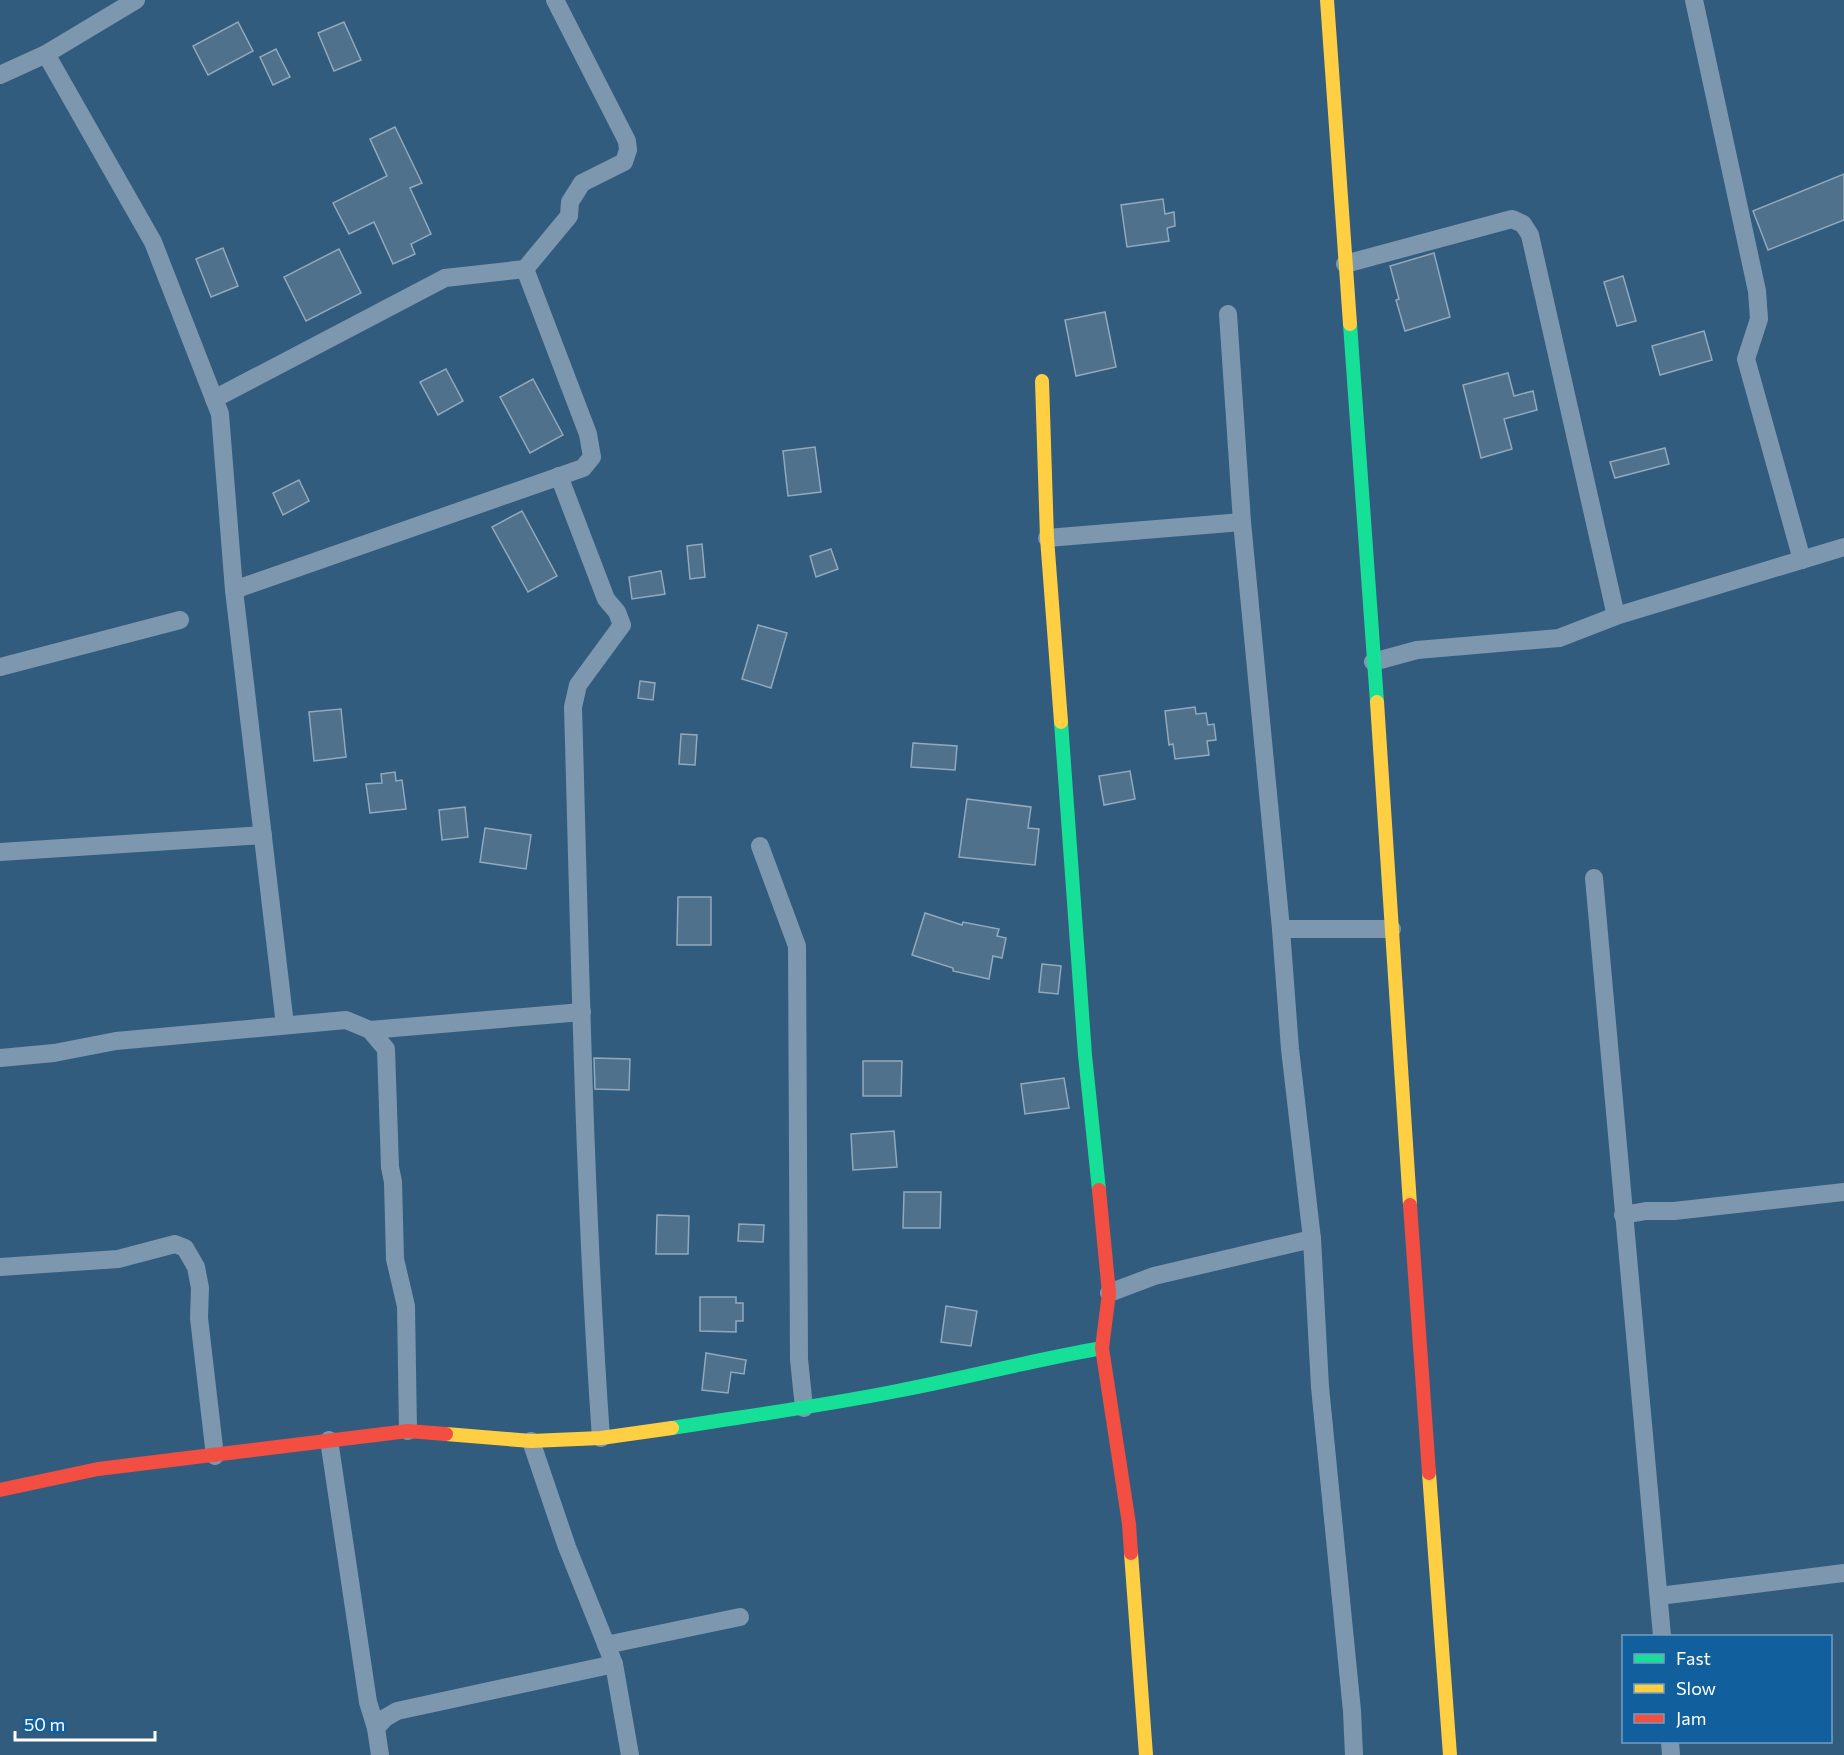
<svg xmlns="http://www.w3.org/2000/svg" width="1844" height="1755" font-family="Commissioner,sans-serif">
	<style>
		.building { fill: #50718c; stroke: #91a9bc; stroke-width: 1.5 }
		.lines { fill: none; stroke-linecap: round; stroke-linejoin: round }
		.street { stroke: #7d98ae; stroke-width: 18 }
		.fast { stroke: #16e098; stroke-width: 14 }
		.slow { stroke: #ffcf43; stroke-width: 14 }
		.jam { stroke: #f24e42; stroke-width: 14 }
	</style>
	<rect width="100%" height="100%" fill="#325c7e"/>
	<g class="building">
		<path d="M238,22L253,51L208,75L193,46Z"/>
		<path d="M344,22L361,60L334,71L318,33Z"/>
		<path d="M276,49L290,77L273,85L260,57Z"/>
		<path d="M395,127L422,183L410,188L431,234L411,244L415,254L393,264L374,222L349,234L333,203L387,176L370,139Z"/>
		<path d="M1844,174V220L1768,250L1753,211Z"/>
		<path d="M1163,199L1165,214L1174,212L1175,226L1167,228L1169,241L1127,247L1121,205Z"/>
		<path d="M223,248L238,286L211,297L196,259Z"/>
		<path d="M339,249L361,293L306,321L284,277Z"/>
		<path d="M1434,253L1450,317L1405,331L1396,300L1399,299L1390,266Z"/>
		<path d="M1623,276L1636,321L1617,326L1604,282Z"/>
		<path d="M1105,312L1116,367L1076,376L1065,320Z"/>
		<path d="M1704,331L1712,360L1660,375L1652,346Z"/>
		<path d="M446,369L463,401L438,415L420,382Z"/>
		<path d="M1508,373L1514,396L1533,391L1537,410L1504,419L1512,449L1481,458L1463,385Z"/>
		<path d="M533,379L563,435L530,453L500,397Z"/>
		<path d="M815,447L821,492L788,496L783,451Z"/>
		<path d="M1665,448L1669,464L1615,478L1610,462Z"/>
		<path d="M299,480L309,501L283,515L273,493Z"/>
		<path d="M522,511L557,576L528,592L492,527Z"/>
		<path d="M702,544L705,577L690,579L687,546Z"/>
		<path d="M831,549L838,569L816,577L810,556Z"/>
		<path d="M661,571L665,594L632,599L629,577Z"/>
		<path d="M758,625L787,633L771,688L742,679Z"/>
		<path d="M640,681L655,683L653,700L638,698Z"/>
		<path d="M1195,707L1196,714L1206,713L1208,725L1214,724L1216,740L1207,741L1209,755L1175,759L1173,744L1169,745L1165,711Z"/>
		<path d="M341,709L346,757L314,761L309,712Z"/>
		<path d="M681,734L697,735L695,765L679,764Z"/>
		<path d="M913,743L957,746L955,770L911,767Z"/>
		<path d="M1130,771L1135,799L1104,805L1099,776Z"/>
		<path d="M395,772L396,781L402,780L406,809L370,813L366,784L382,783L381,774Z"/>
		<path d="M967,799L1031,807L1028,828L1039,829L1035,865L959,857Z"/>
		<path d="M465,807L468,837L442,840L439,810Z"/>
		<path d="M485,828L531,835L526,869L480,862Z"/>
		<path d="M678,897H711V945H677Z"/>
		<path d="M925,913L962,925L963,922L999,929L997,936L1006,938L1002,958L993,956L989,979L953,971V968L912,955Z"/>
		<path d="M1042,964L1061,966L1058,994L1039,992Z"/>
		<path d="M594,1058L630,1059L629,1090L595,1089Z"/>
		<path d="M863,1061H902L901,1096H863Z"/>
		<path d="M1064,1078L1069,1108L1025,1114L1021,1084Z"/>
		<path d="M894,1131L897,1167L853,1170L851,1134Z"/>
		<path d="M904,1192H941L940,1228H903Z"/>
		<path d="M657,1215L689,1216L688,1254H656Z"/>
		<path d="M739,1224L764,1225L763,1242L738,1241Z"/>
		<path d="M700,1297H736V1303H743V1321H736V1332L700,1331Z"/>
		<path d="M946,1306L977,1311L971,1346L941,1342Z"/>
		<path d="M706,1353L746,1360L744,1374L731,1372L728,1393L702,1390Z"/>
	</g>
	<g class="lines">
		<g class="street">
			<path d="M1694,0L1757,291L1759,319L1746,359L1802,560"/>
			<path d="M46,54L153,242L220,414L234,590L285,1025"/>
			<path d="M0,75L46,54L136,0"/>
			<path d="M1345,264L1512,219L1523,224L1530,235L1616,616"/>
			<path d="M1228,314L1242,522L1281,929L1290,1049L1312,1239L1320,1387L1352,1711L1354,1755"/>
			<path d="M214,399L445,278L525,269"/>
			<path d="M559,476L606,599L617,612L622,625L578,685L573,707C580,951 584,1195 601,1438"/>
			<path d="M1047,538L1242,522"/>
			<path d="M234,590L583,468L592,457L588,434L525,269L569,216L570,202L582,183L624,162L628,150L627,141L555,0"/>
			<path d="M1373,662L1417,650L1559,638L1616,616L1844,547"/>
			<path d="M0,667L180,620"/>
			<path d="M760,846L797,946L799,1359L804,1408"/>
			<path d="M0,852L263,835"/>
			<path d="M1594,878L1662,1636"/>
			<path d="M1281,929H1392"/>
			<path d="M370,1030L582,1012"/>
			<path d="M0,1058L54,1053L116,1041L346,1020L370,1030L386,1049L390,1167L393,1182L395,1259L406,1306L408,1431"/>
			<path d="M1623,1215L1646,1211H1674L1844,1192"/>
			<path d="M0,1267L118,1259L175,1244L185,1248L196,1267L200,1288L199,1318L215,1456"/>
			<path d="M1109,1293L1154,1276L1312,1239"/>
			<path d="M329,1440L368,1702L376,1728"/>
			<path d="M531,1441L567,1547L614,1664L630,1755"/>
			<path d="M1659,1596L1844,1573"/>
			<path d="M606,1645L740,1617"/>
			<path d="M1670,1742L1671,1755"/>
			<path d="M380,1755L376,1728L385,1718L397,1711L614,1664"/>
		</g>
		<g class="fast">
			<path d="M1350,324L1377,702"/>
			<path d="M1061,722L1085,1055L1099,1190"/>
			<path d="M672,1428C747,1416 822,1406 897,1391C965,1378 1033,1360 1102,1348"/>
		</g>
		<g class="slow">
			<path d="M1327,0L1350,324"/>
			<path d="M1042,381L1047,538L1061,722"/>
			<path d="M1377,702L1410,1205"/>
			<path d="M446,1434L531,1441L601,1438L672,1428"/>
			<path d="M1429,1473L1450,1755"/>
			<path d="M1131,1553L1146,1755"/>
		</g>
		<g class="jam">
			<path d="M1099,1190L1109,1293L1102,1348L1129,1524L1131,1553"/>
			<path d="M1410,1205L1429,1473"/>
			<path d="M0,1490L98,1469L408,1431L446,1434"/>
		</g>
	</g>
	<rect x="1622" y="1635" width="210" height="108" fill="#125f9d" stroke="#719fc4" stroke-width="1.5"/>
	<rect x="1634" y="1654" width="30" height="9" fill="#16e098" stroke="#719fc4" stroke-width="1.5"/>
	<text x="1676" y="1665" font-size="18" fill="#ffffff">Fast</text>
	<rect x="1634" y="1684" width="30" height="9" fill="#ffcf43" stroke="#719fc4" stroke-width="1.5"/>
	<text x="1676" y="1695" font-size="18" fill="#ffffff">Slow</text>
	<rect x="1634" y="1714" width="30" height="9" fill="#f24e42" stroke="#719fc4" stroke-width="1.5"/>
	<text x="1676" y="1725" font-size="18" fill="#ffffff">Jam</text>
	<path d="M15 1731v9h140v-9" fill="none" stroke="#ffffff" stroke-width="3"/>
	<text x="24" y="1731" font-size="18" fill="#ffffff" stroke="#125f9d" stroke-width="4.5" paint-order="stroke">50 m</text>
</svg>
